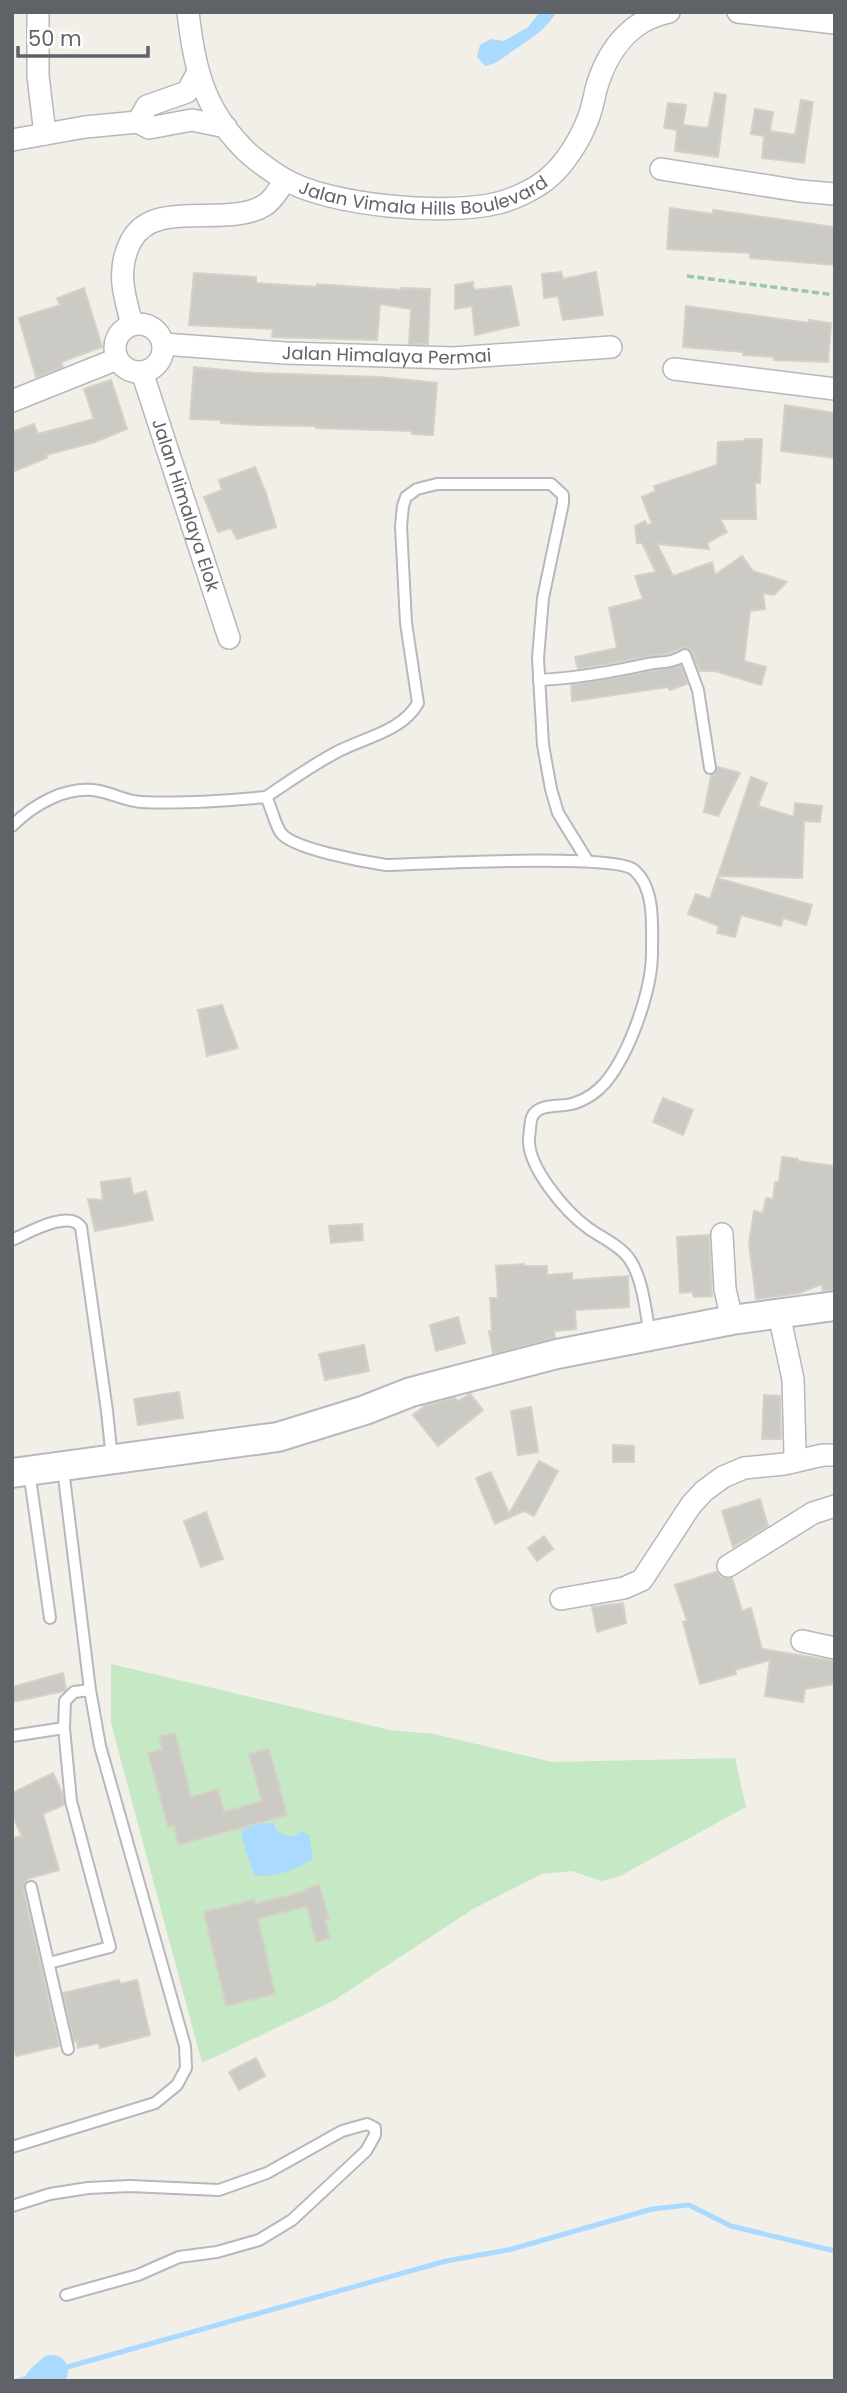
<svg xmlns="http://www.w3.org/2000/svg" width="847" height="2393" font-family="Poppins,sans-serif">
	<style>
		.green { fill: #c5e8c5 }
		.water { fill: #aadaff }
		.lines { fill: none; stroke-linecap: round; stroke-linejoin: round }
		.stream { stroke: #aadaff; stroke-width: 5 }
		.river { stroke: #aadaff; stroke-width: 32 }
		.building { fill: #cccac5; stroke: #d6d1c6; stroke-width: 2 }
		.lane-casing { stroke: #b5b8bc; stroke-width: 14 }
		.street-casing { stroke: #b5b8bc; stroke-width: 24 }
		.secondary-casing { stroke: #b6babf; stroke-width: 32 }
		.path { stroke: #9cc7a9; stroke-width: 3.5; stroke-dasharray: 7 3.5; stroke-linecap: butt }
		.lane { stroke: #fff; stroke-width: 10 }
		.street { stroke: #fff; stroke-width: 21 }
		.secondary { stroke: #fff; stroke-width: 28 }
		.labels { text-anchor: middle; stroke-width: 5; stroke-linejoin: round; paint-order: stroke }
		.street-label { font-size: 18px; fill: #5f6368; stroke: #fff }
	</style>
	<rect width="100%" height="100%" fill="#f1efe8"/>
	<path class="green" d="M111,1664L390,1730L434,1734L552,1762L735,1758L746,1807L620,1876L601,1881L572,1871L542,1874L473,1909L333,2001L202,2063L111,1723Z"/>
	<g class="water">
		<path d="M540,12H557C544,31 533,37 514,50C503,57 499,63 485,66L477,57L480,45L491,39L504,41L528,27Z"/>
		<path d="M262,1823H274L275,1829C284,1836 293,1841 301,1831L309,1835L313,1859C294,1870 277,1878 254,1875L242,1839V1830Z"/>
	</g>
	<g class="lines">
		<path class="stream" d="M17,2381L446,2261L508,2250L652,2209L689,2205L731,2226L835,2251"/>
		<path class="river" d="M41,2381L52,2371"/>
	</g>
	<g class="building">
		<path d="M715,93L726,95L718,157L675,151L677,130L664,128L668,103L686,105L683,125L708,128Z"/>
		<path d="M801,100L813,102L804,163L762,158L764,136L751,134L755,109L773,112L770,131L795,135Z"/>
		<path d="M670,208L713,214V210L835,227V265L750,258V253L667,249Z"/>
		<path d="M561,272L563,279L596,272L603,315L563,320L558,296L544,298L542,274Z"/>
		<path d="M194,273L256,277V283L317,287V284L401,290V288L430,289L428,344H409L411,309L380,304L377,340L272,337L273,329L189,325Z"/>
		<path d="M473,282L474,290L511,286L519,325L475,335L472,306L455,309V285Z"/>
		<path d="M84,288L102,347L61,362L63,367L36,377L19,318L60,305L57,298Z"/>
		<path d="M686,306L809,323V320L831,323L828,362L774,360V357L743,355V352L683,347Z"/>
		<path d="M194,367L257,373L380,377L437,383L433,435L412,434V431L316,428V426L254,425L221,423V420L190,419Z"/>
		<path d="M111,380L127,429L95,442L46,455L47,458L12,472V432L34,424L38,434L94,419L84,389Z"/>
		<path d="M785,405L835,413V458L781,451Z"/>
		<path d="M745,439H762L760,483H755L756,519H720L727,532L707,543L709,549L657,544L673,576L712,562L715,575L742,556L753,571L787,582L774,595L763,593L765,609L750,611L744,661L766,667L761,685L715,671H700L692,652L686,647L669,653L578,669L575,657L617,648L609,608L643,599L635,576L656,572L642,543H637L635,526L645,521L647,525L652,524L642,497L656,491L654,486L717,465L718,442L745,441Z"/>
		<path d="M255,467L266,493L276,527L237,539L231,528L218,532L204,497L222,490L219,480Z"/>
		<path d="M681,666L687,684L670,690L668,687L572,701L571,685Z"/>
		<path d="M718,767L740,773L718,816L704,812L711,776L715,774Z"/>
		<path d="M751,777L767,783L758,806L794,817L795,803L822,806L820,822L804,821L802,878L718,876Z"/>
		<path d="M717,878L812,905L806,925L783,918L781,926L741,915L735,937L717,933L719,926L688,914L696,894L710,899Z"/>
		<path d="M222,1005L238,1048L207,1056L198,1010Z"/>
		<path d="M663,1098L693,1110L683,1135L653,1122Z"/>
		<path d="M782,1157L798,1159V1161L835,1166V1290L823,1291L822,1284L800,1293L756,1299L749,1244L754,1211L763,1213L766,1198L773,1199L775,1182H779Z"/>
		<path d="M130,1178L133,1195L146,1191L153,1220L95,1231L88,1199L103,1200L101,1182Z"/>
		<path d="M362,1224L363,1240L331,1243L329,1226Z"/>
		<path d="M709,1235L712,1296L694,1297L692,1292L680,1293L677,1237Z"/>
		<path d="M524,1264V1266H547V1275L572,1273V1280L628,1276L629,1307L575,1310L576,1329L554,1331L555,1338L493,1354L489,1331H492L490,1298H498L496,1266Z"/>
		<path d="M458,1317L465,1343L436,1351L430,1325Z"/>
		<path d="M364,1345L369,1371L325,1380L319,1354Z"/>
		<path d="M179,1392L183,1418L138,1425L134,1399Z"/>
		<path d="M470,1394L483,1410L438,1446L413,1415L426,1405L455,1398L458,1401Z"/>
		<path d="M764,1395L780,1396L781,1439H762Z"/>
		<path d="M531,1407L538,1452L518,1455L511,1411Z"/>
		<path d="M613,1445L634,1446V1462H613Z"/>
		<path d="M539,1461L558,1471L534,1516L524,1511L495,1524L476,1478L491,1472L509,1514Z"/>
		<path d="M760,1499L768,1526L733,1547L722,1511Z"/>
		<path d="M206,1512L223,1559L201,1567L184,1521Z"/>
		<path d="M544,1536L553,1549L537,1561L528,1548Z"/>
		<path d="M716,1572L722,1578H732L742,1611L751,1608L762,1649L835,1661V1684L805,1689L803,1702L765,1696L770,1660L735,1670L736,1674L700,1684L683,1622L687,1621L675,1585Z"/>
		<path d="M623,1603L626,1623L597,1632L592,1607Z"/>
		<path d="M63,1673L66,1689L64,1691L12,1702V1687Z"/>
		<path d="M175,1733L191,1797L218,1789L224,1812L262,1801L249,1754L269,1749L287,1815L178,1845L174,1825L168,1827L148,1753L162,1749L159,1737Z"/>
		<path d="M53,1773L62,1793L64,1805L43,1814L59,1870L27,1879L23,1888L59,2046L16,2056L15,2052L12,2053V1838L22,1836L12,1815V1793Z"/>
		<path d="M319,1885L329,1919L325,1920L330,1938L316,1942L307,1906L258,1919L275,1994L226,2006L204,1912L254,1900L255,1904L307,1891L306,1889Z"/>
		<path d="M119,1980L120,1984L137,1980L150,2035L100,2048L99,2043L78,2048L77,2041L74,2042L63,1993Z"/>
		<path d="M256,2058L265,2076L239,2090L229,2072Z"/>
	</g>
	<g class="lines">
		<g class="lane-casing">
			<g id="lane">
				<path d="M539,680C577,678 612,672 648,664C664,661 670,664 685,655L698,690L710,768"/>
				<path d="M266,797C288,782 311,766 335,753C362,738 402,732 418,703L406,623L401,526L403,506L406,497L417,489L437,484H551L563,495V503L543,598L538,658L543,745L551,789L558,813L587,860"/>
				<path d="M12,826C34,804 67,785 99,791C114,794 126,801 141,802C183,804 224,801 266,797C272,808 274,823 281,833C293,849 365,862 386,865C424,864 614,853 634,870C655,888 652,924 652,949C653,988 630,1053 605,1083C597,1092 587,1099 575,1103C563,1108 538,1102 532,1117C530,1122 530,1132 529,1138C527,1167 566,1212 588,1228C602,1238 621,1246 630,1260C643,1279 646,1313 650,1336"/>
				<path d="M12,1240C28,1233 69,1209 81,1227L107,1411L112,1459"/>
				<path d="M29,1471L50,1618"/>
				<path d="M12,1736L64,1728"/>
				<path d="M31,1887L68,2049"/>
				<path d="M49,1963L110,1947L71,1801L64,1728L65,1701L74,1692L90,1690"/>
				<path d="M12,2147L155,2103L177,2085L186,2068L185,2046L100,1746L90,1690L63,1469"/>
				<path d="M12,2206L50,2194L88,2188L130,2186L219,2190L267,2173L342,2131L367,2124L375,2128V2135L366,2151L292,2220L259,2240L217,2252L179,2257L138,2275L66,2295"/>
			</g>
		</g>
		<g class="street-casing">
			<g id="street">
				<path d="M38,12V76L45,134"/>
				<path id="s1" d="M188,12C194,66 203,107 242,147C251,157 272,172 284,179C329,206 448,216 498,203C514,199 533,190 546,180C564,166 580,140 588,119C592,109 594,99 596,89C607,51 630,20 669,12"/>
				<path d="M738,12L835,23"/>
				<path d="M138,122L149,128L192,120L226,127"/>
				<path d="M138,122L147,106L187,92L198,72"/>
				<path d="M12,140L85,127L138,122"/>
				<path d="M661,169L800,191L835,194"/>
				<circle cx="139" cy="348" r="24"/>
				<path d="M132,324C124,296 116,269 131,241C154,197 227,229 265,205C273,200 280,188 285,180"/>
				<path id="s2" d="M163,344L285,353L453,358L611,347"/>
				<path d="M674,369L835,389"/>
				<path id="s3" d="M142,372L229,638"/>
				<path d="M12,401L117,359"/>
				<path d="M722,1234L725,1289L732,1320"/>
				<path d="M779,1314L793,1379L795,1453L793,1462"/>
				<path d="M728,1566L813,1513L835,1506"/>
				<path d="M561,1599L624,1588L642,1580L691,1505L704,1491L723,1477L744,1468L784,1464L823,1455H835"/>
				<path d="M802,1641L835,1648"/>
			</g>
		</g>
		<g class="secondary-casing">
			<path id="secondary" d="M12,1473L278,1437L365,1410L411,1392L557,1354L732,1320L835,1306"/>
		</g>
		<path class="path" d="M687,276L835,295"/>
		<use href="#lane" class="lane"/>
		<use href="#street" class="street"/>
		<use href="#secondary" class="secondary"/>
	</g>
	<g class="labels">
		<g class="street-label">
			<text dy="6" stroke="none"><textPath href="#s1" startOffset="346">Jalan Vimala Hills Boulevard</textPath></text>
			<text dy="6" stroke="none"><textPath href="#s2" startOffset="224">Jalan Himalaya Permai</textPath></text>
			<text dy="6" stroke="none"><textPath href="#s3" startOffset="140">Jalan Himalaya Elok</textPath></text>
		</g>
	</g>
	<rect width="847" height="2393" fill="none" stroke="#5f6368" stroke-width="28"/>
	<path d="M18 46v10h130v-10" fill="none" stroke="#5f6368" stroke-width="3.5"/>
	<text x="28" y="46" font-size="21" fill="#5f6368" stroke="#ffffff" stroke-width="5" paint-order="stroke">50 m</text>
</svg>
